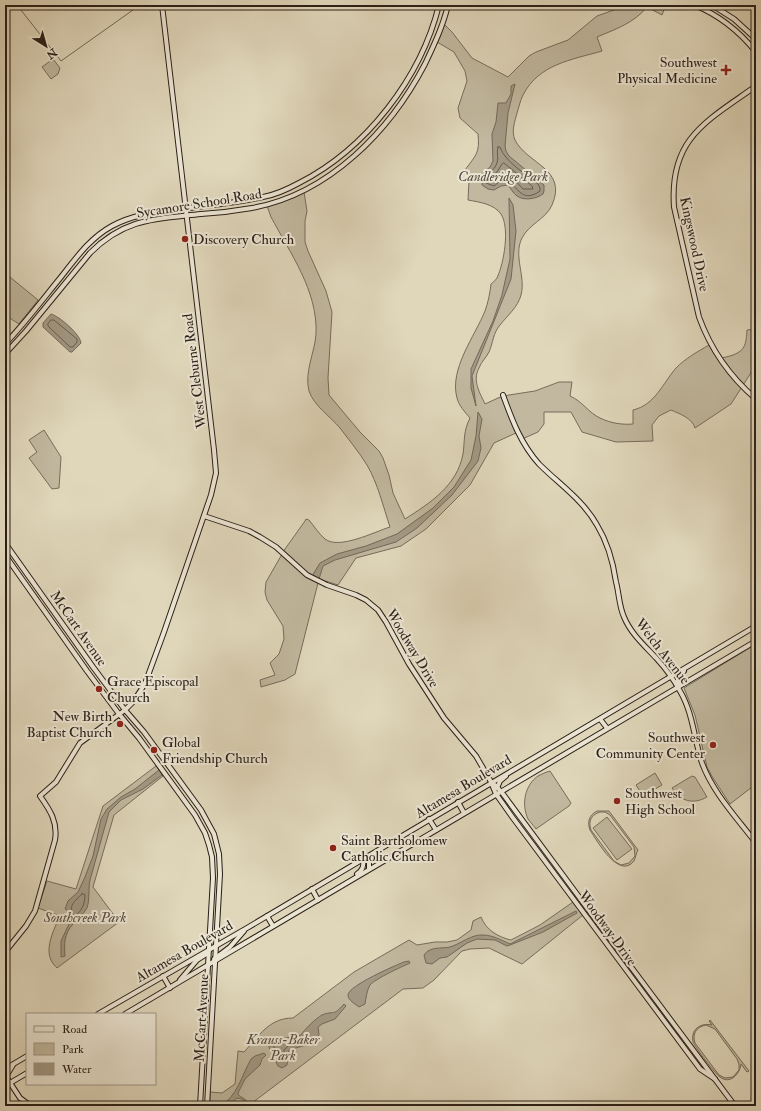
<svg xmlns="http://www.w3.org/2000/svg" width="761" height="1111" font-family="'IM FELL Double Pica',serif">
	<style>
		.green { fill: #c1b89f; stroke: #766c5b; fill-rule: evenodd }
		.water { fill: #a29883; stroke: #726858 }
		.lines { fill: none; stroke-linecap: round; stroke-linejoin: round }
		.shore { stroke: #665c4d; stroke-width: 1 }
		.stream { stroke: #726858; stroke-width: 1 }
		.secondary-casing { stroke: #2b1f17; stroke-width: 6 }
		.secondary { stroke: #ebe5d3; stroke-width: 4 }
		.poi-dot { fill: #8f2418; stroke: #ebe5d3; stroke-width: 1.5 }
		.labels { text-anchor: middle; stroke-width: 4; stroke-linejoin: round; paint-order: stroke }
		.poi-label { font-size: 14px; fill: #2b1f17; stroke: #ebe5d3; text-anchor: start }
		.park-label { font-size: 14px; font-style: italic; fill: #584d40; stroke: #ebe5d3 }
		.street-label { font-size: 14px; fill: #2b1f17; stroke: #ebe5d3 }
	</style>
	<rect width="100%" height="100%" fill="#e0d7bb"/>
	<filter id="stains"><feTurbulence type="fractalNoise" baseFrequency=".005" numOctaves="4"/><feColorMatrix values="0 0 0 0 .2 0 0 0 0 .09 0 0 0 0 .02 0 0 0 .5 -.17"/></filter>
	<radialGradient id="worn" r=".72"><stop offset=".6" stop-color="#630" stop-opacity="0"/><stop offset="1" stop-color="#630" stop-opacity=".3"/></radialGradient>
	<g class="green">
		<path d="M628,5H666L662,15L647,7C634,23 616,29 597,37L602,51C571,60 539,64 523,95C520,101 519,107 517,113C515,121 511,131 515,140C527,164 568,169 552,205C546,219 529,224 522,238C513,256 526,276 521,295C518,307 507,316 500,325C493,333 493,343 489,352C486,358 481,362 479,368C472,381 480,393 485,404L498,398L509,395L535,391L559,382H572L570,396C582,401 589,413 600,418C610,423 622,425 633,424V410C655,405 663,383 676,368C686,358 697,352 709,345L717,358C723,358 727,357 733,355C746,350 746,343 747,330L756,329V365L731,404L695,428C692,418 680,414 671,410L659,416L652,425L653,441L616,442L582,432L571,412H544V424L538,432L520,440L516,433L494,443L470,485L426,529L401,546L356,558L338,585L319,579L295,674L285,680L261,687L260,680L275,675L270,663L279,654L284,639L283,626L267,600L265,592L266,582L285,549L305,521L306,519L309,520C314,526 319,534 325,539C339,550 374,532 390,527C383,506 378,484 367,465C359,452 349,440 340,428C330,416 314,406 309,391C304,372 315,352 316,334C318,291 290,253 271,217L267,206L304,192L307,211L305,221V242L308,251L326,291L332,312L328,378L329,395L360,432L379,451L383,458L389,475L393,493L405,519C430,503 457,486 463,454C465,440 463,432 470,418C465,412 459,406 457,398C449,369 475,336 485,311C488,303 490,293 491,284C493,282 496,280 497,278C504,263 510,228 501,214C494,204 479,202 468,200L469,181L465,170C476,155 480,153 478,134L460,118L458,108L467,81L465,71L454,52L437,42L444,24L452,32L472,58L508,77L529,56L536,52L568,40L597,16Z"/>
		<path d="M53,59L60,68L58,74L51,79L42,67Z"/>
		<path d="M5,273L38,300L19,324L5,315Z"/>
		<path d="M44,430L61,457L59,488L52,489L29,458L37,452L29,440Z"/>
		<path d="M756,644V784L730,804L713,778L707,767L695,715L684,688Z"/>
		<path d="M156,766L163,776L114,815L93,887L119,922L57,968C55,966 52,963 51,960C45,947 54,929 60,916L38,908L47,881L76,889L103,806Z"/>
		<path d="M550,771L571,803L569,806L536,829C534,826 530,822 528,819C521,804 525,785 538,776C542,774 546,772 550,771Z"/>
		<path d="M655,773L662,785L643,796L636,785Z"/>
		<path d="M692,776L695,777L707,797C693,805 680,801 672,788Z"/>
		<path d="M597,811H609L638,850C636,853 636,857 634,861C619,880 597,841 590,830C587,822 589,815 597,811ZM600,812H605L610,815L634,847L635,856L629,863L621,865L614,861L591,830C588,821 591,815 600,812Z"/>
		<path d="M607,817L632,849L617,860L593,828Z"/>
		<path d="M573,902L583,915L522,964L489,948L470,949L462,951L434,980L423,988L403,989L248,1106H210V1092L222,1093L235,1084L238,1051L244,1052C259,1036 269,1018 293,1018L354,972L409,940L417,945L435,942H447L457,940L471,930L473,921L481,917C486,930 498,937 511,940L540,925Z"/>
		<path d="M710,1020L749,1071L747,1072L741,1064C740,1074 730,1085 720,1077C715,1074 695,1047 693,1042C692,1037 693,1031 697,1028C702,1024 707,1024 712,1025L709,1021ZM706,1025L715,1029L737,1059L739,1064V1070L733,1077L725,1078L719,1075L695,1043C692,1034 696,1027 706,1025Z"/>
	</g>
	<g class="water">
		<path d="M515,84L508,113L505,146L506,151L509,156L544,185V191L543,194C536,199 524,201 517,196C513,193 511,189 508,185L501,186L494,190L488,189L482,185L483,173L490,167L493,161L492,134L496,122L498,103H506L511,94V86Z"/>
		<path d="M509,198L513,205L516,231L511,279L472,376L476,406L471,388V369L493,321L502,295L510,259Z"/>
		<path d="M51,314C59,316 80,334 81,343L72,352H70L43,327V323Z"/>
		<path d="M478,412L482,419L479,436L481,448L478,461L452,495L417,528L396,542L335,560L323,566L319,579L312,576L320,563L337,554L366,546L397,534L433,508L454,487L471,460L476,436Z"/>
		<path d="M159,770L162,775L143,789L121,800L109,812L90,880C88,889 90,899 87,908C83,915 78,918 73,924C64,934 64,944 65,956L61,957V941L70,922L67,910L65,909L68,901L78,892L85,877L93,856L101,819L107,809L121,797L135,789Z"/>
		<path d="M576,911L577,913L543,932L510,945L507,946L495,940L477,939L467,943L447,957L440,958L432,964L426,963L424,955C430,946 441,949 450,947C460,944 472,934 483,935C492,935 501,940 510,944Z"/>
		<path d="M409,961L410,963C401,967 375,979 370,985C367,990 366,998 365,1004L359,1007C355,1004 348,1000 348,995C348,986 394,966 404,962Z"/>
		<path d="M344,1004L346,1006L335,1019L322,1024L318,1027L319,1035L313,1043L289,1050L287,1065L282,1068L278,1066L269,1047L268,1044L271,1041L301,1035C304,1030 316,1018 322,1015C334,1010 333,1017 344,1004Z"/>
		<path d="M264,1053L266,1055L262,1059L260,1065L245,1079L238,1093C239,1098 245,1097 247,1102H246L242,1099L237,1098L228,1106H220C237,1097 242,1075 251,1059L255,1056Z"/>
	</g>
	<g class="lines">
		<g class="shore">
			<path d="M498,147H500C505,162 526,174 538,184L540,188V191C523,203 519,189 509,182H499L494,186L486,183C485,173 494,172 497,163C499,158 496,152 498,147Z"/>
			<path d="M504,163L532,186L533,189H523C516,182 513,175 502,177C498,177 496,179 493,179L492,176L497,172L502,164Z"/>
			<path d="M51,320H54L77,339V342L73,347H70L48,326V324Z"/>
			<path d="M82,894H84L85,895C85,904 81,913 74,916C67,906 75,901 82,894Z"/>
			<path d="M287,1042L289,1045L284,1050V1060L281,1061L273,1045L275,1044Z"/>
		</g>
		<g class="stream">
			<path d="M17,5L61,61L140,5"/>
			<path d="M148,5L156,8"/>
			<path d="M5,8L9,5"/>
		</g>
		<g class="secondary-casing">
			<g id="secondary">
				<path d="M694,5C719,15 739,31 756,52"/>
				<path d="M712,5L734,19L756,39"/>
				<path d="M756,86C707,121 669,138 674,207L699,317C711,350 729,376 756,399"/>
				<path d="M5,344C25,323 43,299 61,277C76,258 90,238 112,226C134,214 158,212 182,209C209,205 236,203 263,197C275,195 288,189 299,183C366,149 421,78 439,5"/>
				<path d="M5,354L26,331L90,253C125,218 155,219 201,214C218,213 235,211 252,208C329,194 390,131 425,64C434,45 443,26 448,5"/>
				<path d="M503,395C512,420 521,444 539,464C559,484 583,500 597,525C608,543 613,561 616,582C619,593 619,606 624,617C631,634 645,646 657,659C666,669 674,680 680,691C693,713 694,739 702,763C713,793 737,818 756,843"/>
				<path d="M204,516L249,531L260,537L276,547L307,575L327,585L356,595L366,600L378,610L386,622L409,664L444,718L476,756L490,780L496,794L513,818L700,1069L715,1079"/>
				<path d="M5,543L93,667L125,710L144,732L201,810L214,834L219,854L220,874L207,1106"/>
				<path d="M5,555L87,671L119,714L139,738L195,815L205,833L209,845L212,857L213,878L200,1106"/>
				<path d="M678,686V677L684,671"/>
				<path d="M600,719L607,728"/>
				<path d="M491,782L496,786L503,794L602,928L735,1106"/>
				<path d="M497,788L500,781L506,776"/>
				<path d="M458,802L464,813"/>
				<path d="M429,819L436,830"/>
				<path d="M369,869V860L375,854"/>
				<path d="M357,874C363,870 364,866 363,859"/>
				<path d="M312,889L318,900"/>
				<path d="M267,916L273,926"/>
				<path d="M5,952L26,926L35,911L55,840C58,822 50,810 40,796L56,782L80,743L125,710L133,702L141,690L146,681L164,632L211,495L216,473L214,450L162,5"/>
				<path d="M214,959L230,947L244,931"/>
				<path d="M163,976L170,988"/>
				<path d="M180,980L197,960L208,953"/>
				<path d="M98,1014L247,928L756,626"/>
				<path d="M125,1014L756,641"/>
				<path d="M5,1069L27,1056"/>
				<path d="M5,1075L20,1098L31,1106"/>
				<path d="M5,1078L13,1065"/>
				<path d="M5,1086L27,1073"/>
			</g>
		</g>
		<use href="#secondary" class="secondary"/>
	</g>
	<g class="poi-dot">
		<path d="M724 64h4v4h4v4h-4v4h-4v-4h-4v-4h4z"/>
		<circle cx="185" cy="239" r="4"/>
		<circle cx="99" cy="689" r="4"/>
		<circle cx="120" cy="724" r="4"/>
		<circle cx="713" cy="745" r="4"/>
		<circle cx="154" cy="750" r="4"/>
		<circle cx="617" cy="801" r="4"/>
		<circle cx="333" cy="848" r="4"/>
	</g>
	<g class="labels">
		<g class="poi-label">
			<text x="717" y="67" text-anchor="end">Southwest<tspan x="717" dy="16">Physical Medicine</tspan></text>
			<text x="193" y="244">Discovery Church</text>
			<text x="107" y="686">Grace Episcopal<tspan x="107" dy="16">Church</tspan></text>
			<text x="112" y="721" text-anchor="end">New Birth<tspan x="112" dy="16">Baptist Church</tspan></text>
			<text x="705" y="742" text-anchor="end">Southwest<tspan x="705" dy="16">Community Center</tspan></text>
			<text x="162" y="747">Global<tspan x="162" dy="16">Friendship Church</tspan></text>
			<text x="625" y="798">Southwest<tspan x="625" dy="16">High School</tspan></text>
			<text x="341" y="845">Saint Bartholomew<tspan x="341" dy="16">Catholic Church</tspan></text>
		</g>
		<g class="park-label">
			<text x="503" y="181">Candleridge Park</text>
			<text x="85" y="922">Southcreek Park</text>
			<text x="283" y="1044">Krauss-Baker<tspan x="283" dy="16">Park</tspan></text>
		</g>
		<g class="street-label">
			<text transform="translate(199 203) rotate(-9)" y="5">Sycamore School Road</text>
			<text transform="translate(695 244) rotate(78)" y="5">Kingswood Drive</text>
			<text transform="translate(194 371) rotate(-97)" y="5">West Cleburne Road</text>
			<text transform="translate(79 628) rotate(55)" y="5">McCart Avenue</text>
			<text transform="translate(413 648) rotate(59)" y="5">Woodway Drive</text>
			<text transform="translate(663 651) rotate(52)" y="5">Welch Avenue</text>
			<text transform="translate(463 786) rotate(-31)" y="5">Altamesa Boulevard</text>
			<text transform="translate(608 928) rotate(54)" y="5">Woodway Drive</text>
			<text transform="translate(184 951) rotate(-30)" y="5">Altamesa Boulevard</text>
			<text transform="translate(201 1018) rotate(-87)" y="5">McCart Avenue</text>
		</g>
	</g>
	<rect width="761" height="1111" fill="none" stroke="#e0d7bb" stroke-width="20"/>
	<rect x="6" y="6" width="749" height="1099" fill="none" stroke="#2b1f17" stroke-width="2"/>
	<rect x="10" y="10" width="741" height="1091" fill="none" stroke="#2b1f17"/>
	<rect x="26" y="1013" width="130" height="72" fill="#ebe5d3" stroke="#9e9688"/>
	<rect x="34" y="1026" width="20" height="6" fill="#ebe5d3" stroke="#9e9688"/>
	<text x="62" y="1033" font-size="12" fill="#2b1f17">Road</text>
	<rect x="34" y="1043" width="20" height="12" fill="#c1b89f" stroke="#9e9688"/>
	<text x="62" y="1053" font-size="12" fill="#2b1f17">Park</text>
	<rect x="34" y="1063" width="20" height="12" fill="#a29883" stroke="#9e9688"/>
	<text x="62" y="1073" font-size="12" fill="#2b1f17">Water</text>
	<g transform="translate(46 46) rotate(143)" stroke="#ebe5d3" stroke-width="3" paint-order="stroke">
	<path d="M0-3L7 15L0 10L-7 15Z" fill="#2b1f17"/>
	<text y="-6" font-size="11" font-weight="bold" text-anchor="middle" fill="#2b1f17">N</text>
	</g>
	<rect width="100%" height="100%" filter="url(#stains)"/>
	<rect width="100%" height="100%" fill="url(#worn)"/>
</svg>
